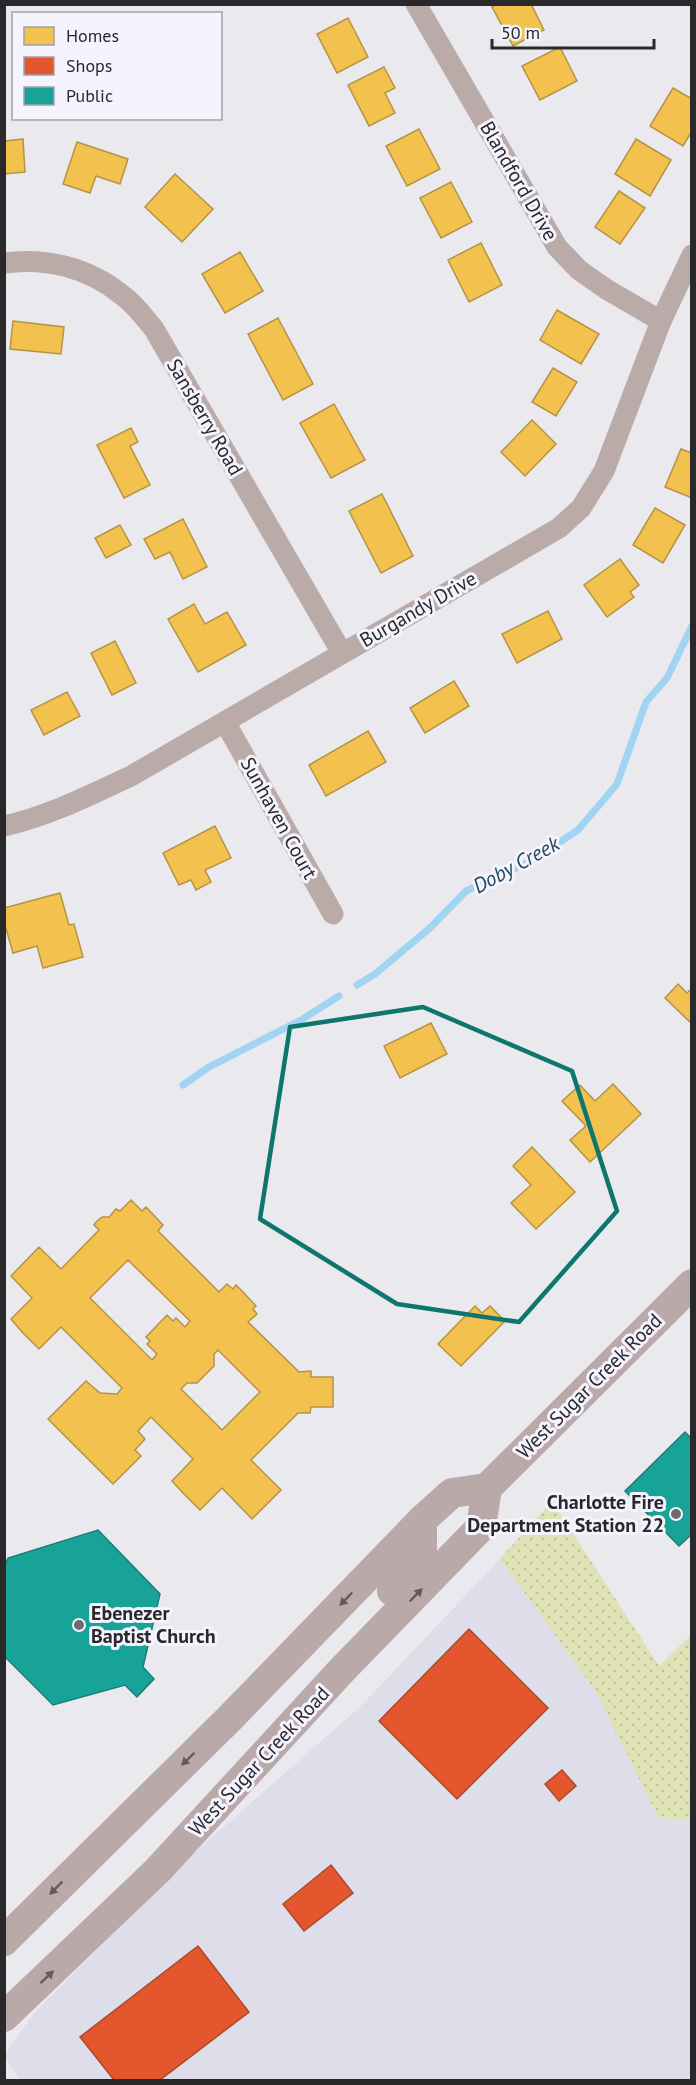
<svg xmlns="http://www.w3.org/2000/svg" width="696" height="2085" font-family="'PT Sans',sans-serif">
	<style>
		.built { fill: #dedeea }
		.grass { fill: url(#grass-dots) }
		.homes { fill: #f2c14e; stroke: #b69344; stroke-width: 1.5; fill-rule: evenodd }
		.shops { fill: #e4572e; stroke: #ac492d; stroke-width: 1.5 }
		.public { fill: #17a398; stroke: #1c7e78; stroke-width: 1.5 }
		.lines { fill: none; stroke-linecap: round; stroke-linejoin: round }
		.stream { stroke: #a1d3f2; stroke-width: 7 }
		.street { stroke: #bbaba8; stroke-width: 21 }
		.secondary { stroke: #b9a9a8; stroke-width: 30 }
		.oneway { fill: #635c5e }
		.marked { fill: none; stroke: #0f766e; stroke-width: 4.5; stroke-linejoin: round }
		.poi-dot { fill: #6c6c70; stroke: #f4f3fe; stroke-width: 2 }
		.labels { text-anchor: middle; stroke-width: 6; stroke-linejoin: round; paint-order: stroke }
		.street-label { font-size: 20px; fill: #29292c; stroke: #f4f3fe }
		.poi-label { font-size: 20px; font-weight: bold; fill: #29292c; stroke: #f4f3fe; text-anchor: end }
		.water-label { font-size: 21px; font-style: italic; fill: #22495f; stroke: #f4f3fe }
	</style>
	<defs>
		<pattern id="grass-dots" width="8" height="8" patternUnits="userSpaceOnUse" patternTransform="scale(1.5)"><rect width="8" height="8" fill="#dfe2b4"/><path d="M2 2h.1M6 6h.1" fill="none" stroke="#bfc29b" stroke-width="1.8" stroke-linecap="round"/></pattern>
	</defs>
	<rect width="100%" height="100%" fill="#e9e9ee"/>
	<path class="built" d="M500,1559L598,1695L658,1818L691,1820V2080H20L5,2058V2054L35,2012L193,1854L360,1707Z"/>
	<path class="grass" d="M552,1501L659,1666L691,1635V1820L658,1818L598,1695L500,1559Z"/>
	<g class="homes">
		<path d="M497,4H531L544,30L513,46L492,7Z"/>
		<path d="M348,18L368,57L337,73L317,34Z"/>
		<path d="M560,47L577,81L540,100L522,66Z"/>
		<path d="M384,67L395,88L385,93L395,113L369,126L348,85Z"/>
		<path d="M673,88L692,99V131L683,146L650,126Z"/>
		<path d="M419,129L440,169L407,186L386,146Z"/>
		<path d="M23,139L25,172L4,174V141Z"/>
		<path d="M636,139L671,160L650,196L615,174Z"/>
		<path d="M77,142L128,159L120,184L96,176L90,193L63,184Z"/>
		<path d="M175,174L213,209L182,242L145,207Z"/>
		<path d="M451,182L472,222L441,238L420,198Z"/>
		<path d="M619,191L645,208L620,244L595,227Z"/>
		<path d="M481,243L502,285L469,302L448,260Z"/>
		<path d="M240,252L263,291L225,313L202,274Z"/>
		<path d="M557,310L599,334L581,364L540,340Z"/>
		<path d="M278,318L313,384L283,400L248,334Z"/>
		<path d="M13,321L64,327L61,354L10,349Z"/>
		<path d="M553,368L577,382L556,416L532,402Z"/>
		<path d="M334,404L365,460L331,478L300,423Z"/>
		<path d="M532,420L556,444L525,476L501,452Z"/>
		<path d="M131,428L138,442L130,446L150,485L124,498L97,445Z"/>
		<path d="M681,449L692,453V498L665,487Z"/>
		<path d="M382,494L413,556L381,573L349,511Z"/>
		<path d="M655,508L685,525L663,563L633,545Z"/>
		<path d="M183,519L207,567L183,579L170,552L155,559L144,539Z"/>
		<path d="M120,525L131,545L106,558L95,538Z"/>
		<path d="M620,559L639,585L630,592L634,597L607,617L584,585Z"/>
		<path d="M194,604L205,624L227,612L246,645L198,672L168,619Z"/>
		<path d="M548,611L562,639L517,663L502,634Z"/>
		<path d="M115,641L136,683L112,695L91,653Z"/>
		<path d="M454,681L469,706L425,733L410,708Z"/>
		<path d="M67,692L80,716L44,735L31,710Z"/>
		<path d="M368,731L386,762L326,796L309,765Z"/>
		<path d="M215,826L231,858L205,870L211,882L196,890L191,880L179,885L163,853Z"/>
		<path d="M60,893L69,925L74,924L83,957L43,968L37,946L13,953L4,922V908Z"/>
		<path d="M678,984L687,993L692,988V1024L665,998Z"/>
		<path d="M431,1023L447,1054L400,1078L384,1046Z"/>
		<path d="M613,1084L641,1114L590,1162L570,1140L586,1126L562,1101L580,1085L595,1101Z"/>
		<path d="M532,1147L575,1192L536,1229L511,1203L531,1185L513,1166Z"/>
		<path d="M131,1200L142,1211L146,1207L163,1225L158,1231L219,1292L227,1284L233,1289L236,1285L244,1293L256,1306L253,1309L257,1314L248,1322L299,1372L311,1371V1377H333V1407H311L310,1413H298L251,1460L281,1490L252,1519L222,1488L200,1510L183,1493L172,1481L193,1459L151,1417L138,1431L145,1439L135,1450L141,1456L113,1484L48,1419L86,1381L100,1393L117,1394L122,1388L61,1327L39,1349L22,1332L11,1319L32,1298L11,1276L39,1247L61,1269L99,1230L94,1225L97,1221L102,1217H109L116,1209L120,1211ZM128,1260L190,1321L185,1327L176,1318L173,1321L167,1315L146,1337L150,1341L147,1344L157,1354L152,1360L90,1298ZM218,1350L260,1392L222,1430L181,1389L187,1383H197L214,1366V1354Z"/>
		<path d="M475,1306L482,1313L490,1306L505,1321L461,1366L438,1344Z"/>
	</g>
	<g class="shops">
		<path d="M469,1629L548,1708L457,1799L379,1721Z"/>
		<path d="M562,1770L576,1786L559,1801L545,1784Z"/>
		<path d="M331,1865L353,1893L304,1931L283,1904Z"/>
		<path d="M198,1946L249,2012L160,2080H114L80,2037Z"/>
	</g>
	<g class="public">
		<path d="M685,1432L692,1439V1534L679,1546L625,1491Z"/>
		<path d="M98,1530L160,1594L143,1667L154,1679L137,1697L125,1685L53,1705L4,1656V1567L8,1558Z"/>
	</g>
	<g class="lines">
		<g class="stream">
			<path d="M357,985L375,974L431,927L466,891L533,860L578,830L617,784L646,702L667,678L692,626"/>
			<path d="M183,1085L209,1067L301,1020L339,996"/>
		</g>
		<g class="street">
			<path d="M416,4L557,247L579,270L606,289L661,321"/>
			<path d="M4,263C47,257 89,268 122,295C135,304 144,317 154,329L342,653"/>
			<path d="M225,722L333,914"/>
			<path d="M4,826C49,816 90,795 131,776L559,528L581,508L604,471L661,321L692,255"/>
		</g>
		<g class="secondary">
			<path d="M392,1591L422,1558V1520"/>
			<path d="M4,1941L230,1718L422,1520L452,1493L487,1488L692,1284"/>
			<path d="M4,2017L158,1870L341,1671L481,1527L487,1488"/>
		</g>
	</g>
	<defs><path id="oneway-solid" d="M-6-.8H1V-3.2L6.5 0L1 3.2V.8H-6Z" transform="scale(1.5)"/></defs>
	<g class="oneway">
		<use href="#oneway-solid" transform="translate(416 1595) rotate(-46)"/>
		<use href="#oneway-solid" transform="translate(346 1599) rotate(134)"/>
		<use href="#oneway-solid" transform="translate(188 1759) rotate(136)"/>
		<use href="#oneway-solid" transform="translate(56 1888) rotate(135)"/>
		<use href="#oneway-solid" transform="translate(47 1977) rotate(-43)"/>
	</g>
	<path class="marked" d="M423,1007L572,1071L617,1211L519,1322L397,1304L260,1219L290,1027Z"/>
	<g class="poi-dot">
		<circle cx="676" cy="1514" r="6"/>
		<circle cx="79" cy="1625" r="6"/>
	</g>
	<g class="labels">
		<g class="street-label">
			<text transform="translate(519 181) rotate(60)" y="7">Blandford Drive</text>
			<text transform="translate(205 417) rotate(60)" y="7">Sansberry Road</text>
			<text transform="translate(418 609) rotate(-30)" y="7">Burgandy Drive</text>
			<text transform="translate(279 818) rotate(61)" y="7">Sunhaven Court</text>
			<text transform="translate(589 1386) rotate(-45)" y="7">West Sugar Creek Road</text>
			<text transform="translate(259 1761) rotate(-47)" y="7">West Sugar Creek Road</text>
		</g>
		<g class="poi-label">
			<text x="664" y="1509">Charlotte Fire<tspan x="664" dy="23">Department Station 22</tspan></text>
			<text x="91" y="1620" text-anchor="start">Ebenezer<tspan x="91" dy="23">Baptist Church</tspan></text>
		</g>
		<g class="water-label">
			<text transform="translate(516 865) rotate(-29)" y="7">Doby Creek</text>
		</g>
	</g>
	<rect width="696" height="2085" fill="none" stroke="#29292c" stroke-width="12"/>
	<rect x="12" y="12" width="210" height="108" fill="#f4f3fe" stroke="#a3a2aa" stroke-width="1.5"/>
	<rect x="24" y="27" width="30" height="18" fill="#f2c14e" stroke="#a3a2aa" stroke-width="1.5"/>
	<text x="66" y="42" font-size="18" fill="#29292c">Homes</text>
	<rect x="24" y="57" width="30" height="18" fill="#e4572e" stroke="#a3a2aa" stroke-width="1.5"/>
	<text x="66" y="72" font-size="18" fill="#29292c">Shops</text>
	<rect x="24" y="87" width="30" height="18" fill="#17a398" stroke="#a3a2aa" stroke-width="1.5"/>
	<text x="66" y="102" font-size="18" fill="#29292c">Public</text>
	<path d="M492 39v9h162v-9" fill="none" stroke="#29292c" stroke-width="3"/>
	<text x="501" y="39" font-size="18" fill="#29292c" stroke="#f4f3fe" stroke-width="4.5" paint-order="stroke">50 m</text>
</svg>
